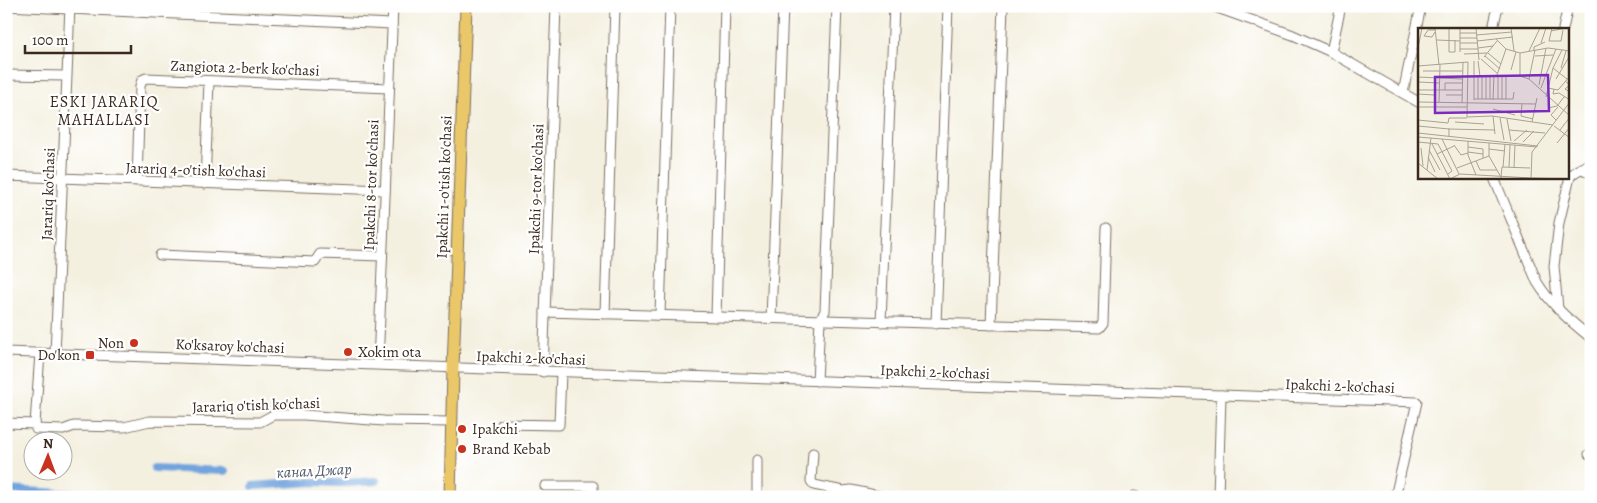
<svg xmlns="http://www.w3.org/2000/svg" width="1597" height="503" font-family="Alegreya,serif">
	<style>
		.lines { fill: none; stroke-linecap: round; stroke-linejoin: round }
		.canal { stroke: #72a4dd; stroke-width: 8 }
		.minor-casing { stroke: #7c6f62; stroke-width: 11 }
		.major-casing { stroke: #7c6f62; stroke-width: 13 }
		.minor { stroke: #fff; stroke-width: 9 }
		.major { stroke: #eac769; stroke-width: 11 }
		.poi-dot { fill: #c8321e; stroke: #fff; stroke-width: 2 }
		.labels { text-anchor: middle; stroke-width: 4.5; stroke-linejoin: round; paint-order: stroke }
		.street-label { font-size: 15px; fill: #3b2a1e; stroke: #fff }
		.poi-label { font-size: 15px; fill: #3b2a1e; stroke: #fff; text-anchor: start }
		.neighbourhood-label { font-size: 16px; letter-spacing: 1px; fill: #3b2a1e; stroke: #fff }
		.water-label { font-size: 16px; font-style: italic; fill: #515b6a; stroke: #fff }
		.inset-road { fill: none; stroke: #aaa192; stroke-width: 1 }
		.view { fill: #7b2cbf; fill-opacity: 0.15; stroke: #7b2cbf; stroke-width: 2.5 }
		.inset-edge { fill: none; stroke: #3b2a1e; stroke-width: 2.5 }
	</style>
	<rect width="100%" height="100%" fill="#fff"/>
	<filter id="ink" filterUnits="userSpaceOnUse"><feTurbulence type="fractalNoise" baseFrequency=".02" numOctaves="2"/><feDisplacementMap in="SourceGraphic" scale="10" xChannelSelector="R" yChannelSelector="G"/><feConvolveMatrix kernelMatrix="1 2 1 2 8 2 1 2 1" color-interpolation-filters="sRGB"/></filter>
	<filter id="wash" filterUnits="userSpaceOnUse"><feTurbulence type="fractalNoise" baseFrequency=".0096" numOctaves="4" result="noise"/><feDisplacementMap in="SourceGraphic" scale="20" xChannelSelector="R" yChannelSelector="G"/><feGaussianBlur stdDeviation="1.12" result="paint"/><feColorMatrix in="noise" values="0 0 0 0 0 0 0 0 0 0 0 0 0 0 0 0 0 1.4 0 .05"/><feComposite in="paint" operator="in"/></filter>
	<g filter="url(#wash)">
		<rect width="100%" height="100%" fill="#f4f0e0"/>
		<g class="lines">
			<g class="canal">
				<path d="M154,468L225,471"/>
				<path d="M253,486L311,482L344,483L376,481"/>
				<path d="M6,490L81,494"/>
			</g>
		</g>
	</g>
	<g filter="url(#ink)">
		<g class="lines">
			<g class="minor-casing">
				<g id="minor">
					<path d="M6,6L392,24"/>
					<path d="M1212,6L1293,35L1331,52L1420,103"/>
					<path d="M1493,29L1498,6"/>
					<path d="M1563,29L1568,6"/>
					<path d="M1331,52L1341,6"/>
					<path d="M6,75L66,76"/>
					<path d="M1403,93L1421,6"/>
					<path d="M1581,168L1591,174"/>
					<path d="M6,176L385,190"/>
					<path d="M1494,178L1537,282C1551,305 1570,321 1591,338"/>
					<path d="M137,181L140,86L142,80L146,78L389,88"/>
					<path d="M205,184L209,81"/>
					<path d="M160,255L315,262L320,254L382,256"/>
					<path d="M1558,309L1554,266L1559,223L1570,177C1575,169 1587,169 1591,160"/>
					<path d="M545,312L1099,328L1103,323L1106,228"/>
					<path d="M605,314L615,7"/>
					<path d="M660,315L670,6"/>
					<path d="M716,317L725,6"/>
					<path d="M771,319L783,6"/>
					<path d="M881,322L894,6"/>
					<path d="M936,324L948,6"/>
					<path d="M991,325L1003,6"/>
					<path d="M6,352L1417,402L1395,497"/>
					<path d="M55,354L70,6"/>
					<path d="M378,364L393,6"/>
					<path d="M543,372L556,6"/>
					<path d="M817,381L820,320L825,311L837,6"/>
					<path d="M6,423L35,424L36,429L63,430L74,426L124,427L150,421L260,422L273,415H304L384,421L452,422"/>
					<path d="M35,424L40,353"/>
					<path d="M502,424L559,425L561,372"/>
					<path d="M813,453L811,481L814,485L843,491L851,490L884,497"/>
					<path d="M1589,454H1591"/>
					<path d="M757,460V497"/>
					<path d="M545,486H593V497"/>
					<path d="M1134,496L1137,497"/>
					<path d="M1218,497L1221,395"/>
				</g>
			</g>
			<g class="major-casing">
				<path id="major" d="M450,497L453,369L466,6"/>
			</g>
			<use href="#minor" class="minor"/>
			<use href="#major" class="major"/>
		</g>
	</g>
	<g class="poi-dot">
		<circle cx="134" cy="343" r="5"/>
		<circle cx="348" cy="352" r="5"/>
		<rect x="85" y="350" width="10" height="10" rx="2.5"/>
		<circle cx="462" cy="429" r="5"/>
		<circle cx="462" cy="449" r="5"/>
	</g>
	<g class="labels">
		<g class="street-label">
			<text transform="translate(245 68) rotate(2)" y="5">Zangiota 2-berk ko'chasi</text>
			<text transform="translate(196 170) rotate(2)" y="5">Jarariq 4-o'tish ko'chasi</text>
			<text transform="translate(371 185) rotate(-88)" y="5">Ipakchi 8-tor ko'chasi</text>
			<text transform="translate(444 187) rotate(-88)" y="5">Ipakchi 1-o'tish ko'chasi</text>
			<text transform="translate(536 189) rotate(-88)" y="5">Ipakchi 9-tor ko'chasi</text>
			<text transform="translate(48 194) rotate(-88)" y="5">Jarariq ko'chasi</text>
			<text transform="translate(230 346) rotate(2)" y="5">Ko'ksaroy ko'chasi</text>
			<text transform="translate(531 358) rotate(2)" y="5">Ipakchi 2-ko'chasi</text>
			<text transform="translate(935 372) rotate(2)" y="5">Ipakchi 2-ko'chasi</text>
			<text transform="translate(1340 386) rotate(2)" y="5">Ipakchi 2-ko'chasi</text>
			<text transform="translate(256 405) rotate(-2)" y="5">Jarariq o'tish ko'chasi</text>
		</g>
		<g class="poi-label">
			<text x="124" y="348" text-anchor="end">Non</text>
			<text x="358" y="357">Xokim ota</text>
			<text x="80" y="360" text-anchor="end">Do'kon</text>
			<text x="472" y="434">Ipakchi</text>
			<text x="472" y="454">Brand Kebab</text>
		</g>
		<g class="neighbourhood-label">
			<text x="104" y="107">ESKI JARARIQ<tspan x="104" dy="18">MAHALLASI</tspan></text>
		</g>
		<g class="water-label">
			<text transform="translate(314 470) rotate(-3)" y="6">канал Джар</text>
		</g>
	</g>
	<g transform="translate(1418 28)">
		<rect width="151" height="151" fill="#f4f0e0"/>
		<path class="inset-road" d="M17,0L21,37M31,0V24H37V12M58,0L61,32M93,0L96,23M134,0L131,13H143L145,2M17,2H10L6,8L14,9L17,4M133,3L148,0M42,5H58M58,7L94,4M42,10H59M78,11L88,21L102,25L130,20L152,23M19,12L42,13M59,13L95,9M42,15H59M123,15L128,0M0,20L4,0M60,20L75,18M42,21H60M116,22V19L127,14M111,23L122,0M42,24V0M70,25L83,36M46,26L69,25M67,28L82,41M117,28L135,27M66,29L79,13M63,31L80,46M60,33L62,48H102L111,51L152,88M0,38L50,34L49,89M135,40L149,51M143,40L148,23M93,42L98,24M5,43H45M129,44L138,21M79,47L88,21M102,48V25M0,49L45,51M111,51L117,22M138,51L151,29M147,53L152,57L147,61L152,64M0,54L21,55M121,57L128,20M123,60L129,44M130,60L140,62L152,48M136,61L135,66L141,65L152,72M0,62H44M27,62V55H44M0,66L16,67M28,67H44M128,69L135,40L144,22M56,71H95L96,64M60,71V49M64,71V48M68,71V48M72,71V47M80,71V47M84,71V47M88,71V47M56,72V33M75,72L76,47M0,74L118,76M21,74L22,37M44,75L45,34M104,76L103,88L115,91M0,79H49M130,80L139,78L146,69M75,81L97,87M75,88L77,106M49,89L74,88L135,97M82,90L86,112M89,91L93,113M0,92L30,95L31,90H49M138,92L133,87L140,79M37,94L66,96M114,94L119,70M0,98L31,101V108M136,98L152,110M30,101L77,102M91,102L127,105M142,102L152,89M0,105L120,118M0,109L119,119M24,111L41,146M50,113V127L58,147M96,113L109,102M0,114L20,116L34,143L30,146M105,114L116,103M71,115V128L84,151M139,115L152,99M14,116L32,151M36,117L43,127L50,125M50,119L65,121V130M3,120L5,138M71,121L87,123M11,122L22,142M50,124L65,126M19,126L36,118M10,129L17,144M58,133L62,142H79M0,135L20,151M85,139L87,116M91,139L92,117M39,140L71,128M96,140L97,117M9,142L13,110M83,149L84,139L112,140M114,150L152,151M32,151L42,146L113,150M113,151L114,124L152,74"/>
		<path class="view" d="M130,47L131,83L17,85V49Z"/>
		<rect width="151" height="151" class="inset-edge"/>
	</g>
	<rect width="1597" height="503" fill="none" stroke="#fff" stroke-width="25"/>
	<g transform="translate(48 456) rotate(1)"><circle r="24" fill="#ffffff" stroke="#b1aaa5"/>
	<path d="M0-4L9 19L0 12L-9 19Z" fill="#c8321e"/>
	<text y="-8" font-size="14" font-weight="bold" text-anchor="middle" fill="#3b2a1e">N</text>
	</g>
	<path d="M25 45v8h106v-8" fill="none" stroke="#3b2a1e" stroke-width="2.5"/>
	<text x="32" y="45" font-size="15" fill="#3b2a1e" stroke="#ffffff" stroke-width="4" paint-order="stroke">100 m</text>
</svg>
